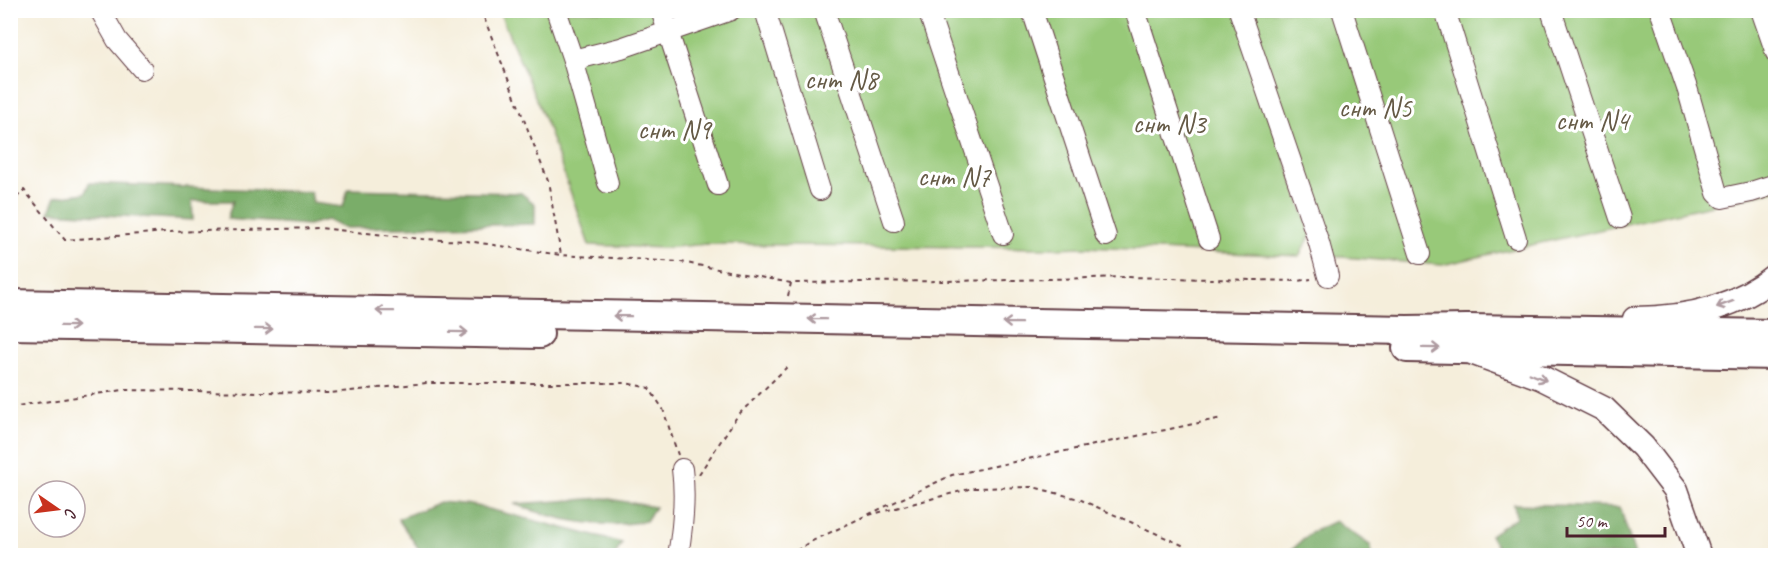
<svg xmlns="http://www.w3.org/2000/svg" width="1786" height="566" font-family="Caveat,sans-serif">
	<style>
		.green { fill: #98c979; stroke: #717452; stroke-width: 1.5 }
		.forest { fill: #7aad69; stroke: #62664a; stroke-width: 1.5 }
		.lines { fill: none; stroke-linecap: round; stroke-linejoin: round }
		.minor-casing { stroke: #643e45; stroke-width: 22 }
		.major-casing { stroke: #643e45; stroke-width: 27 }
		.highway-casing { stroke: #643e45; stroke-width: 32 }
		.path { stroke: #643e45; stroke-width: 2; stroke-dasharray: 4.5 4.5; stroke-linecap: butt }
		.minor { stroke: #fff; stroke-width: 20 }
		.major { stroke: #fff; stroke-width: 24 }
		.highway { stroke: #fff; stroke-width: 28 }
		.oneway { stroke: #ae9aa0 }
		.labels { text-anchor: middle; stroke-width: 6; stroke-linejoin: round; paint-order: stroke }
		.park-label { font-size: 28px; fill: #655a46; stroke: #fff }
	</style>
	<rect width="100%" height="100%" fill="#fff"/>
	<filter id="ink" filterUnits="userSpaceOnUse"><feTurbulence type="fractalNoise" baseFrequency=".0167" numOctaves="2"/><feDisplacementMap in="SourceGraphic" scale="12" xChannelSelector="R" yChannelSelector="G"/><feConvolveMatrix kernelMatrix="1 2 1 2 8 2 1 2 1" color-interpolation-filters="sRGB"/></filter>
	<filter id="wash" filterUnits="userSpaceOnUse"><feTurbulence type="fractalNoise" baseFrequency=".008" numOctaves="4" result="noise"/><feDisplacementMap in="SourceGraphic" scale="24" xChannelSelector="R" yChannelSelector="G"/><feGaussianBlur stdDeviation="1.35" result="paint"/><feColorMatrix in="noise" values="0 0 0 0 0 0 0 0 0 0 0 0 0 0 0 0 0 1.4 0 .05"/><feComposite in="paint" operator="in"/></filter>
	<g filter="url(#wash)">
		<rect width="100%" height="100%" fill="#f5eedb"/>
		<g class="green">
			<path d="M499,11H1236L1311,235L1299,256L1083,247L1053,248L707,244L663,248L589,245L547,125Z"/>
			<path d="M1242,11H1765L1775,43V191L1442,265L1330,256Z"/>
		</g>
		<g class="forest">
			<path d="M89,183L311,192L313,203L343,207L348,189L521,193L535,204V224L343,228L327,220L308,225L227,219L233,201H192L193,220L49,212L55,197L85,193Z"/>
			<path d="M604,498L655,507L646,521C600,530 556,520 514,504Z"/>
			<path d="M440,502L473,505L622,543L615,555H423L398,519Z"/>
			<path d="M1514,504L1620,507L1635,555H1501L1490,535L1516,517Z"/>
			<path d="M1335,521L1371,546V555H1286L1312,532Z"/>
		</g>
	</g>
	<g filter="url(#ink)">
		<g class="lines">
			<g class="minor-casing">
				<g id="minor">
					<path d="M100,10L117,40L142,69"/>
					<path d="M556,10L573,60L608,183"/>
					<path d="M661,10L718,185"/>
					<path d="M765,10L820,190"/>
					<path d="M824,10L894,221"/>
					<path d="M928,10L1003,234"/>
					<path d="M1032,10L1106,236"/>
					<path d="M1135,10L1209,239"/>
					<path d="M1239,10L1319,243L1328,276"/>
					<path d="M1342,10L1420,254"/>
					<path d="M1445,10L1516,238"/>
					<path d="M1551,10L1620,218"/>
					<path d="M1660,10L1688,91L1717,193L1722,198L1751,192L1776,184"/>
					<path d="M1761,10L1776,53"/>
					<path d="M573,60L621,48L731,10"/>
					<path d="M678,556C683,526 686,498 682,469"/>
				</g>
			</g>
			<g class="major-casing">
				<g id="major">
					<path d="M1635,319C1685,319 1736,308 1776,275"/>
					<path d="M1474,353L1540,377L1604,409L1643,447L1676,490L1699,556"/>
				</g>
			</g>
			<g class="highway-casing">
				<g id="highway">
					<path d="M10,304L1407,330L1467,329L1776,334"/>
					<path d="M10,325L539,334"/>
					<path d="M1407,348L1776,355"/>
				</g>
			</g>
			<g class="path">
				<path d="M481,10L548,181L561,255"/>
				<path d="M10,204L24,190L65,240L166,232L319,228L422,239L467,241L561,255L681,262L791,283L1014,280L1126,277L1297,281L1311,279"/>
				<path d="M788,296L791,283"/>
				<path d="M10,407L123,390L331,393L426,383H626L649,388L663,409L678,455"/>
				<path d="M699,474L738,415L788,366"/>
				<path d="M869,515L973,488L1033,487L1079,499L1182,545L1191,556"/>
				<path d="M789,556L808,543L952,475L1222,418"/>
			</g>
			<use href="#minor" class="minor"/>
			<use href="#major" class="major"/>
			<use href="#highway" class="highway"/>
		</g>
		<defs><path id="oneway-shaft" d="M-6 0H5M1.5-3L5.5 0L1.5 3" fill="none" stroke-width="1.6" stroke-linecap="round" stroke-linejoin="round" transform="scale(1.5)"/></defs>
		<g class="oneway">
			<use href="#oneway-shaft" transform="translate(1725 304) rotate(159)"/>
			<use href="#oneway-shaft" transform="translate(385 311) rotate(-179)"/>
			<use href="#oneway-shaft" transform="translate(622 316) rotate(-179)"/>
			<use href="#oneway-shaft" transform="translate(817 319) rotate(-179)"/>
			<use href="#oneway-shaft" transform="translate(1012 323) rotate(-179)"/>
			<use href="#oneway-shaft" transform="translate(69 326) rotate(1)"/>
			<use href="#oneway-shaft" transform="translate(264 329) rotate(1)"/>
			<use href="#oneway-shaft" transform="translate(459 332) rotate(1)"/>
			<use href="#oneway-shaft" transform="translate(1431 348) rotate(1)"/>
			<use href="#oneway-shaft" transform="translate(1538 377) rotate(23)"/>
		</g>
	</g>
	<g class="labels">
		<g class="park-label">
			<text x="841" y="89">снт N8</text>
			<text x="1375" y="117">снт N5</text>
			<text x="1592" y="130">снт N4</text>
			<text x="1169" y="133">снт N3</text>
			<text x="674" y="139">снт N9</text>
			<text x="954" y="186">снт N7</text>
		</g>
	</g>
	<rect width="1786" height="566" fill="none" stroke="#fff" stroke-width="36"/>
	<g transform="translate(57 509) rotate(104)"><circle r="28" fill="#ffffff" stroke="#b7a5aa" stroke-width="1.5"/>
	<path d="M0-4.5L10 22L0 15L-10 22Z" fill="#c8321e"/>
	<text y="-9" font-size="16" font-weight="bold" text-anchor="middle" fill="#4a1f2b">С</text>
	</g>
	<path d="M1567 527v9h98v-9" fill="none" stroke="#4a1f2b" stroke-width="3"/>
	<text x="1576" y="527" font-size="18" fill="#4a1f2b" stroke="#ffffff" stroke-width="4.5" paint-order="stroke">50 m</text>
</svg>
